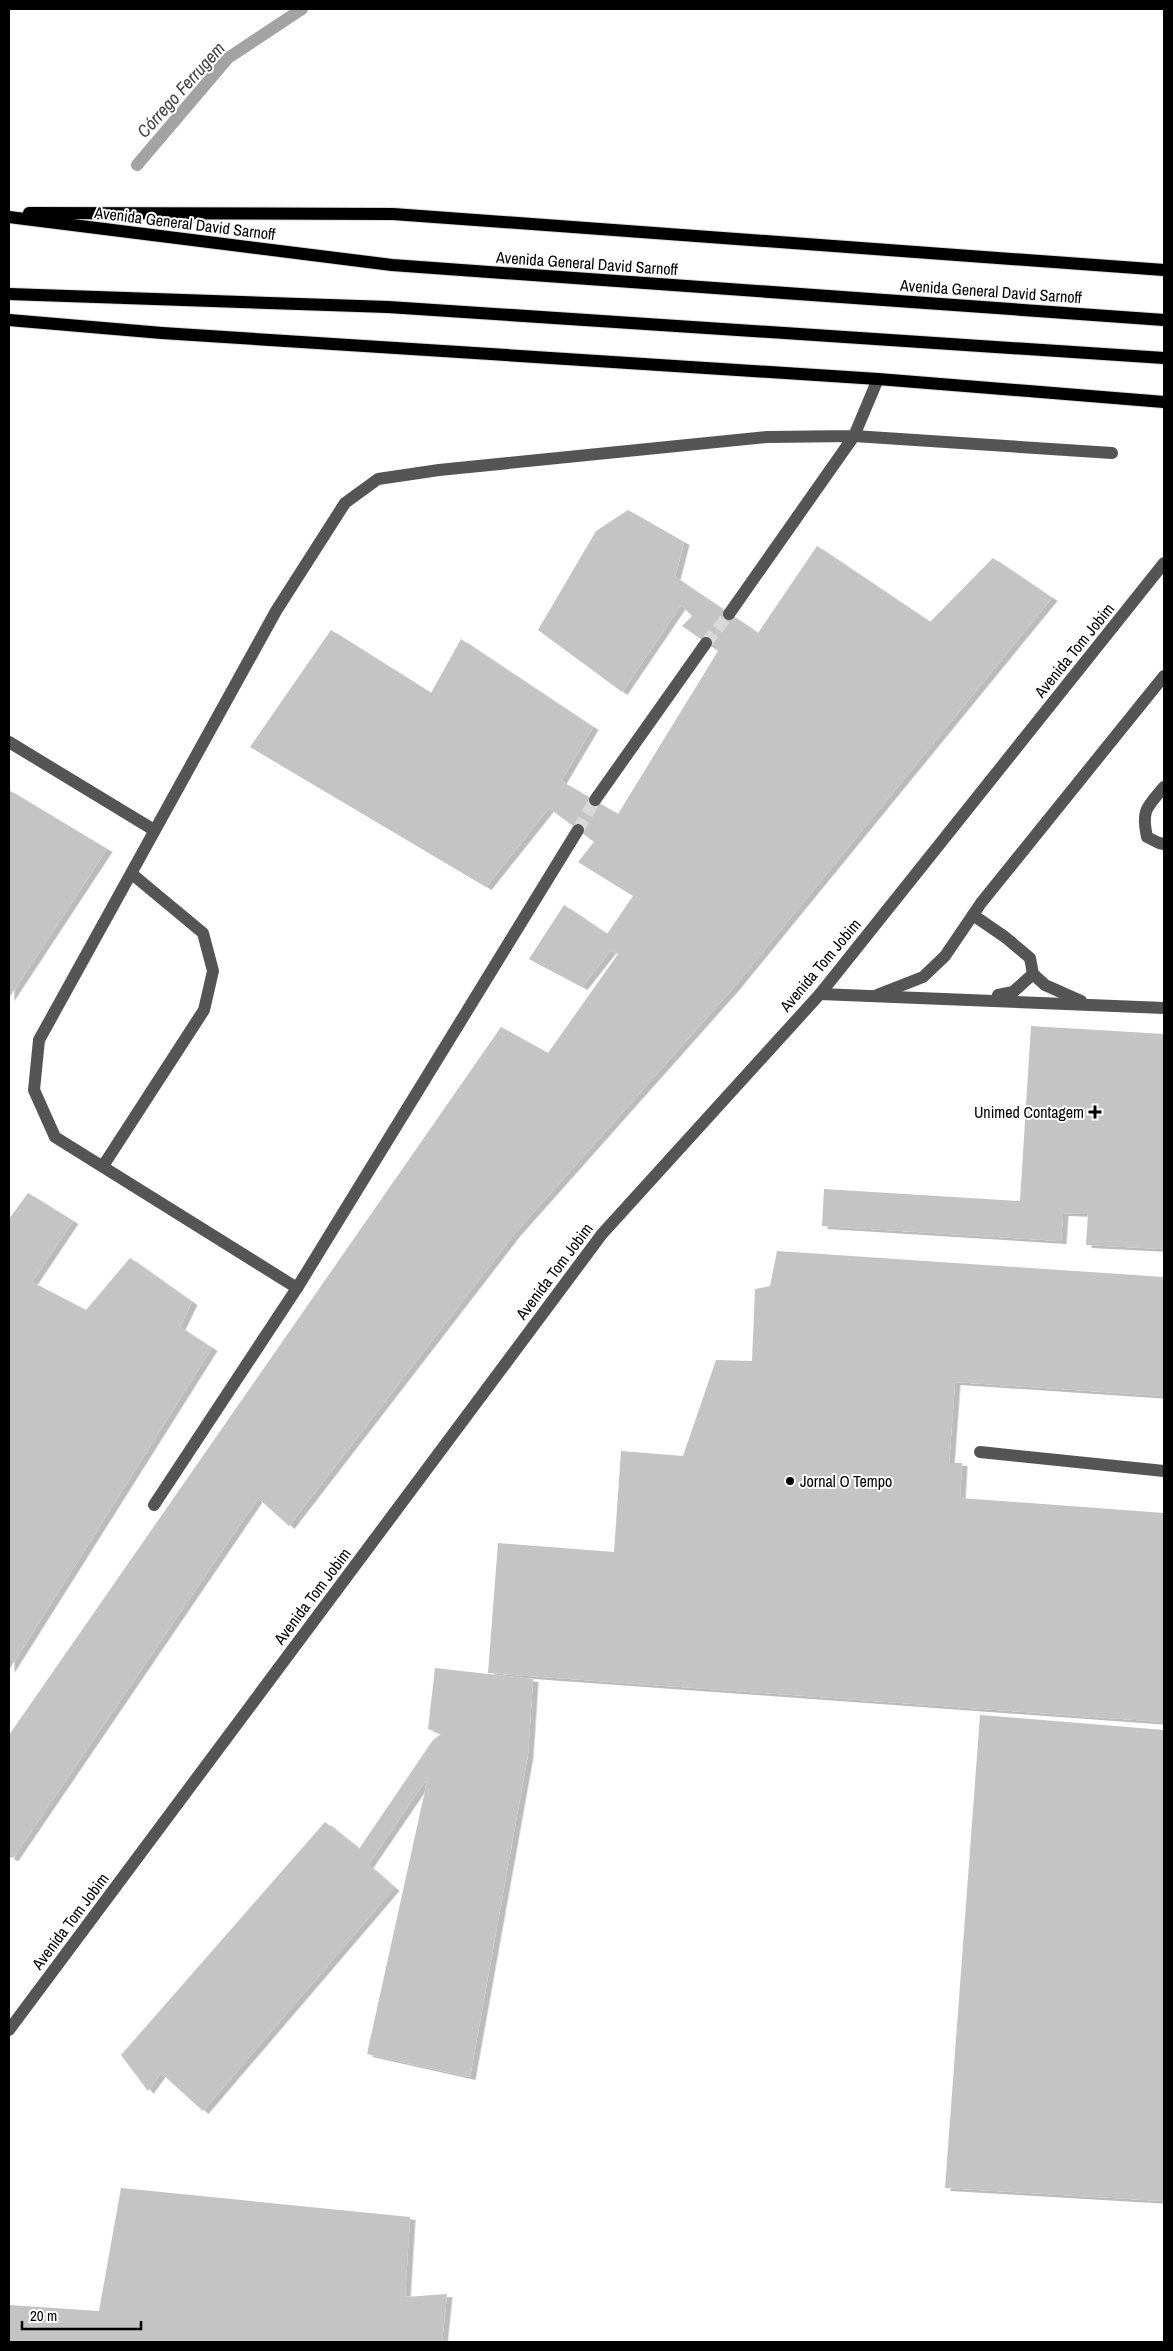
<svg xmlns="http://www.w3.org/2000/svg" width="1173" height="2351" font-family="'Archivo Narrow',sans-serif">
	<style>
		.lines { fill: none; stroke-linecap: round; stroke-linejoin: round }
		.stream { stroke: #a3a3a3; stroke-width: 12 }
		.building { fill: #c4c4c4; filter: url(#shadow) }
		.minor-tunnel { stroke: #d9d9d9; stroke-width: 12; stroke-dasharray: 12 6; stroke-linecap: butt }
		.major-casing { stroke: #dbdbdb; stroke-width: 14 }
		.minor { stroke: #555; stroke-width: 12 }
		.major { stroke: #000; stroke-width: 12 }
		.poi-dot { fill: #000; stroke: #fff; stroke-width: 2 }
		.labels { text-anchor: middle; stroke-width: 4; stroke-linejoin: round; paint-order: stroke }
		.street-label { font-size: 16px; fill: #000; stroke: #fff }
		.poi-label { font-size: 16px; fill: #000; stroke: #fff; text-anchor: end }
		.water-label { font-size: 18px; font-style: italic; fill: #444; stroke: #fff }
	</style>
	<defs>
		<filter id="shadow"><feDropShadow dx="5.5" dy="3" stdDeviation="0" flood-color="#0004"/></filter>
	</defs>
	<rect width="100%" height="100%" fill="#fff"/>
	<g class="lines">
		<path class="stream" d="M137,165L228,58L302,9"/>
	</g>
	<g class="building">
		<path d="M628,510L684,542L675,577L758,633L817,546L930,622L993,558L1052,598L734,987L515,1233L289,1526L258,1498L13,1858L9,1857V1735L501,1027L548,1053L618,954L611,950L582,987L529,959L564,905L607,934L633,896L578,862L594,842L549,808L486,887L250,747L331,630L431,693L461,639L593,727L561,781L618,814L718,651L682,626L692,616L681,605L622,692L538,630L596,531Z"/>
		<path d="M9,790L107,849L9,998Z"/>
		<path d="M1031,1026L1164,1034V1249L1086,1245L1088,1214L1063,1213L1061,1241L822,1226L824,1189L1020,1201Z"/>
		<path d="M28,1193L73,1221L32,1282L86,1310L130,1258L192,1302L180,1327L212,1348L9,1670V1219Z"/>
		<path d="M777,1251L1164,1277V1396L955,1382L949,1463H962L960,1498L1164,1513V1722L488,1673L498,1543L614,1552L621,1451L683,1456L716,1360L752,1361L755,1289L770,1286Z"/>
		<path d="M435,1668L533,1679L528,1754L470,2077L367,2054L428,1777L368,1865L394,1888L203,2111L161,2073L148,2091L121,2055L325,1822L359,1849L433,1740L441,1734L428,1729Z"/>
		<path d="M980,1715L1164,1730V2201L945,2188Z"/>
		<path d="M121,2188L410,2217L405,2297L447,2294L442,2342H9V2305L99,2311Z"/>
	</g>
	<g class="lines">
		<g class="minor-tunnel">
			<path d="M706,643L729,614"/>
			<path d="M578,830L595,800"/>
		</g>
		<g class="major-casing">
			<g id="major">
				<path d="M29,213L393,214L1164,270"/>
				<path d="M9,217L392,265L1164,320"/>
				<path d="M9,294L388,307L1164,358"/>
				<path d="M9,320L162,333L878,379L1164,402"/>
			</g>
		</g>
		<g class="minor">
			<path d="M729,614L854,436L1112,453"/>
			<path d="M9,742L154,830"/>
			<path d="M1164,787C1147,807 1141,810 1147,837L1159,843L1164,844"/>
			<path d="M595,800L706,643"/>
			<path d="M973,915L1005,937L1030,958L1033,974L1045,985L1081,1001"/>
			<path d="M820,994L1164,1008"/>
			<path d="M877,995L923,977L945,956L981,903L1164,676"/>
			<path d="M998,995L1013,992L1033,974"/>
			<path d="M103,1166L204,1010L213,971L203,933L132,874"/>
			<path d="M297,1288L55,1137L34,1090L39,1040L276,611L345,503L378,479L439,470L767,437L854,436L878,379"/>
			<path d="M980,1452L1164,1471"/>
			<path d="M154,1505L297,1288L578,830"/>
			<path d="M9,2030L602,1234L820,994L1164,563"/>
		</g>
		<use href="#major" class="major"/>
	</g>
	<g class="poi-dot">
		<path d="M1092.5 1104.5h5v5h5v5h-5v5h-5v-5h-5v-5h5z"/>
		<circle cx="790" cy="1481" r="5"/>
	</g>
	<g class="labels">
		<g class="street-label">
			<text transform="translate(185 223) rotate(7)" y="6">Avenida General David Sarnoff</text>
			<text transform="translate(587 263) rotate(4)" y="6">Avenida General David Sarnoff</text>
			<text transform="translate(991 291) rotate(4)" y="6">Avenida General David Sarnoff</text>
			<text transform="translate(1074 650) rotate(-51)" y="6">Avenida Tom Jobim</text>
			<text transform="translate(820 965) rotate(-50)" y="6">Avenida Tom Jobim</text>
			<text transform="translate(554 1271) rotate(-53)" y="6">Avenida Tom Jobim</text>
			<text transform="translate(312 1596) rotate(-53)" y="6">Avenida Tom Jobim</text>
			<text transform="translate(70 1921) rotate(-53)" y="6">Avenida Tom Jobim</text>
		</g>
		<g class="poi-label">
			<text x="1084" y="1118">Unimed Contagem</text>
			<text x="800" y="1487" text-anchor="start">Jornal O Tempo</text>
		</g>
		<g class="water-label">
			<text transform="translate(181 90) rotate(-48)" y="6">Córrego Ferrugem</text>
		</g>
	</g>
	<rect width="1173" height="2351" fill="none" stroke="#000000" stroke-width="20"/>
	<path d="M22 2321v8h119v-8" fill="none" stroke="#000000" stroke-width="2.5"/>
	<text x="30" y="2321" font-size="15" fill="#000000" stroke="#ffffff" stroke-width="4" paint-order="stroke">20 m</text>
</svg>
